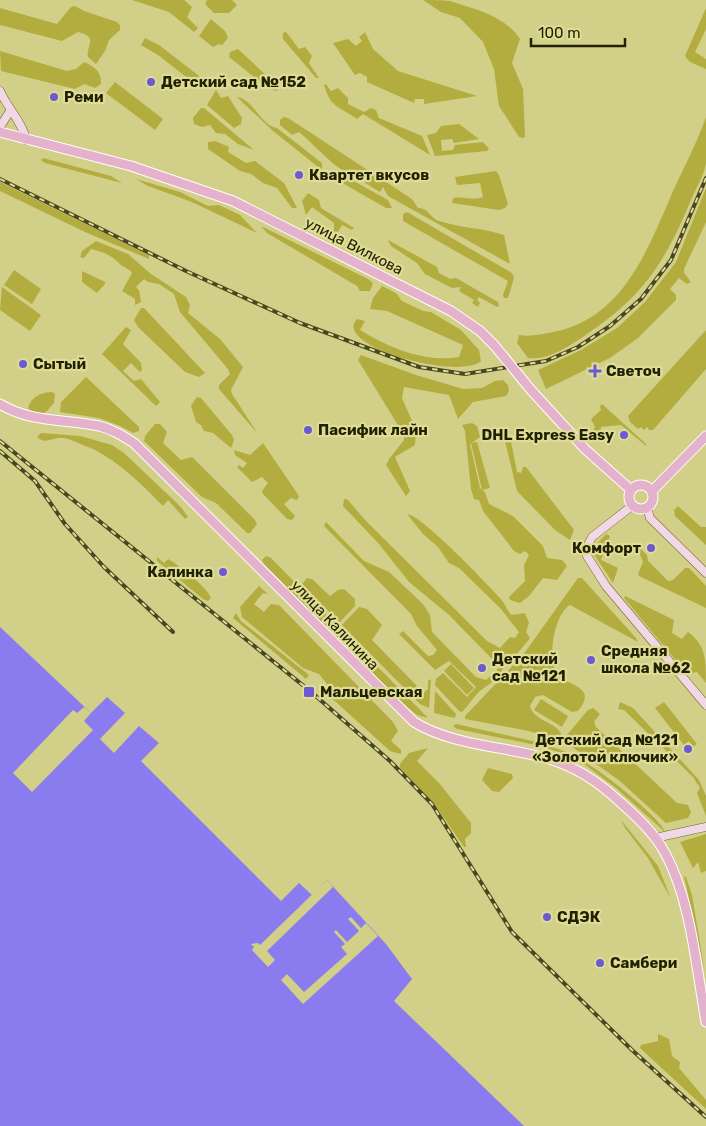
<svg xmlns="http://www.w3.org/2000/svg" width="706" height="1126" font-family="Rubik,sans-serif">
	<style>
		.green { fill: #b3ad40 }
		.water { fill: #8a7cef }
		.pier { fill: #d2cf88 }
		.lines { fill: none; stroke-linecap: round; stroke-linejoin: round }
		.secondary-casing { stroke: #6e6b24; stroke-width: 9 }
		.primary-casing { stroke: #fff; stroke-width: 11 }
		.secondary { stroke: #f2d8e6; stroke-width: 8 }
		.primary { stroke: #e5b2ce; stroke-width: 9 }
		.rail-casing { stroke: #494721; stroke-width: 4 }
		.rail { stroke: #dfdd95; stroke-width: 2; stroke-dasharray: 5.5; stroke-linecap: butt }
		.primary-bridge-casing { stroke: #fff; stroke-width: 11; stroke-linecap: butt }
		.primary-bridge { stroke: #e5b2ce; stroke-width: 9 }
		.poi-dot { fill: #6d59d3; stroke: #dfdd95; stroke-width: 2 }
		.labels { text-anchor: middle; stroke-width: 4.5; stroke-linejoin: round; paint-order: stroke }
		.poi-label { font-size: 15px; font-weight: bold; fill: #232104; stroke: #dfdd95; text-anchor: start }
		.street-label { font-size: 15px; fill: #232104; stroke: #dfdd95 }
	</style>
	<rect width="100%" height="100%" fill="#d2cf88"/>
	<g class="green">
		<path d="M132,0H184L192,7L187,17L198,28L194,32L169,12Z"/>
		<path d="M207,0H232L237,5L229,13H214L205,4Z"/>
		<path d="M423,0C431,0 443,0 450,1C475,9 505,16 520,39L512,63L523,89L525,137L523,138L519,137L499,106L494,69L483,42L460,18L441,12Z"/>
		<path d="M75,6L84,11L117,22L120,25V30L109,40L105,51L96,64L88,57C86,45 99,37 78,32L62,41L0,25V8L57,24L71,7Z"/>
		<path d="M706,8V29L695,52L706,59V69L690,62L685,56Z"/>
		<path d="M211,19L225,31L228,38L222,45L219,44L213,47L199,36Z"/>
		<path d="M286,32L299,49L305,47L312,56L309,63L319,78H316L283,39V33Z"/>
		<path d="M365,32L373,49L398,71L477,96L424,104V99H415L414,103L367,82V77L360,73L355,75L333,43L348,39L356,46L362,41L359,37Z"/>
		<path d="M145,38L159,45L199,76L194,83L158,55L141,45Z"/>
		<path d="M238,49L268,77L278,91L269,89L229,57L230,52Z"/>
		<path d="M0,51L67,71L76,69L84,62C94,66 102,72 101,84L95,88L84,84L75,89L1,71Z"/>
		<path d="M115,82L163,119L155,130L106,93Z"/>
		<path d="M326,84L331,91L338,88L348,98V104L364,112L371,108L376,110L379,118L422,136L430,155L363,114L357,119C337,105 331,108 324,85Z"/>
		<path d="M216,90L221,98L228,96L242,118L241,124L234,128L207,105Z"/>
		<path d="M237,97C253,99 260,125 277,128L322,163V170L273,131Z"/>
		<path d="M201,108H204L254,150L238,144L225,134L216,133L210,125L202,127L194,124L193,118Z"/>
		<path d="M284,117L288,118L412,199L418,208C429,208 431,219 439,221C461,228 483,228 504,235L510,264L388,196L383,187L380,192L365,183L367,178C340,178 319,148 299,132L292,135L280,125V120Z"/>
		<path d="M706,117C706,132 706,149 706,163C704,176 695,190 690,202C665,263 642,297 587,334C571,345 548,361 528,358L517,343L519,335C531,337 542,334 553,332C623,319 648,249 673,191C684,167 697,143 706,117Z"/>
		<path d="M459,124L479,139L454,143L452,139L441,140L442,151L453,150L455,145L483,142L489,149L487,151L435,156L427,135L436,133L441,126Z"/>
		<path d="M215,141L229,147L228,152L246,163L255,161L284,183L297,208H292L277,188L263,183L251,174L240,171L208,149V142Z"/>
		<path d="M43,158L111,176L122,183L45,163L41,160Z"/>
		<path d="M496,171L499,175L508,204L505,208L499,210L452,203L453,198C462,196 473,201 483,197L480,183L457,185L455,177Z"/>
		<path d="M136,179L180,192L208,206L219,205L240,215L257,233L192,202L148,186Z"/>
		<path d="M346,179H350L388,200L392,208H386L344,184L343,181Z"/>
		<path d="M0,182L149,255V259L85,232L0,191Z"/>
		<path d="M706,188V222L684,269V273L691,282L687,284L679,278L670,289L676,295V300L638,338L610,358L546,389L538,370L581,350L617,328L645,302L676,262Z"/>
		<path d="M308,193L319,200L321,208L354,228L352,230L342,225L338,232H334V223L312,207L306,215L302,201Z"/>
		<path d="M407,212L512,273L514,278L508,298H504L503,295L508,281L403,221V214Z"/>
		<path d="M261,226L368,279L373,283L370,291H360L357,286L267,233Z"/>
		<path d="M388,240L437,267L439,273L450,279L456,278L498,302L499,306L497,307L479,297L477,300L480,303L478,307L472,303L474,300L459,291L461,287L452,288L425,274L417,263L391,246Z"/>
		<path d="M96,241L128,254L151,274L186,297L190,305L188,313L220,339L243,367L231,390L232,394L258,434L219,389V385L230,374L228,369L180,312L174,294L159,284L148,282L144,279L136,287L139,290L141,302L135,305V299L122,291L132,273C129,268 123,268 119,263C111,255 103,252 91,249L84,258L80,257L82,251Z"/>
		<path d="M14,270L41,289L32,304L4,285Z"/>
		<path d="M82,271L105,282V284L97,293L82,282Z"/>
		<path d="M382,286L396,293L402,301L423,311L431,312L461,330L479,350L481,361C459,381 331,346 357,319L365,321L360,330C389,348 426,363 459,357L463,345L387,311L370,309L373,298Z"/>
		<path d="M2,287L41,315L30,331L0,310Z"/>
		<path d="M141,308H144L205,373L199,377L185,372L138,327L134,320Z"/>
		<path d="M126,327L131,330L123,344L141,363L142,370L140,372L131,363L123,371L134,381L141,379L160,402L156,406L102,354Z"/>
		<path d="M706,330V369L653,430H649L647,427L644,430L641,427L638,429L630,422L628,416Z"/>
		<path d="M361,355L416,375L463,389L482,388L495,381L503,380L508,385L509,391L506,396L473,402L458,419L449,395L404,387L402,398L416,430L415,445L395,457L410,491L406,496L386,465L389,459L404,440V435L358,360Z"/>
		<path d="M86,377L139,427V431L133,433L120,426L99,418L60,412L61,402Z"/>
		<path d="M52,392L55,394L54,403L46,412C39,415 32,414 28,408C31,397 41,392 52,392Z"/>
		<path d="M197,397L201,398L232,435L234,440L231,448L213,433L204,431L201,425L196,422L191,406Z"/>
		<path d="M602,404L646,444V446L621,425L601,427L600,435L592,432L595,427L591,419L601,410L600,406Z"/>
		<path d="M472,423L477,426L480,437L470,444L480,488L485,492L489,504L513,516L543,546L547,558L562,560L567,566L557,580L543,578L529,596L520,603L510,600L509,597L525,581L524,565L529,555L525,551L520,554L514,551L483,511L479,500L474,499L471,489L465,431L462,425Z"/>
		<path d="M155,424H160L167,432L163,443L181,460L192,457L255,520L257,524L250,533H247L216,503L202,497L144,441L145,436Z"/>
		<path d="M41,433L80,436L112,445L124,453L181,507L188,517L185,519L168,500L163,506C144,486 114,457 88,447C80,444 66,436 58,438C50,439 45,444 37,437Z"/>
		<path d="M507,438L511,442L517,472L521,473L523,467H526L574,530L570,540L555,530L517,491L505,441Z"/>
		<path d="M477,442L490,488L482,490L471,443Z"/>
		<path d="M263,443L299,496L297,500L291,498L284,504L295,516L292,520L287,519L263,494L262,491L268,483L262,477L252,482L237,467L239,465L243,468L247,463L235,455L234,450L250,455Z"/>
		<path d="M344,499L348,500L366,521L487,641L500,648L510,637L515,638L519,632L501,609L459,568L449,563L438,547L423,534L407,514C423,516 487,584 501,599C505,604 507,610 511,615L525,613L529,623L526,632L530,638L508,665L494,661L449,615L409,582L379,544L343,506Z"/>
		<path d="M678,506L701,527H706V545L675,516L674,510Z"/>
		<path d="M326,522L364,561L389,572L423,604L430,615L432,632L476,677L486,680L500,667L503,668C501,678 489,684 481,690C474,696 469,705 462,712L459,711L435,685L436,679L443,673L467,697L476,687L449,661L435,670L399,634L403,631L428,656L433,655L437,650L417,626L411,614L324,526Z"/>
		<path d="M606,534L610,536L601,560L618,568L613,583L593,553L596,545Z"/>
		<path d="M637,547H639L647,555L648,561L668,581L673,580L685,568H689L706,586V608L639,576L638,574L643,562Z"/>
		<path d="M266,556L271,558L428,718L417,715L396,698L264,564L262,560Z"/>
		<path d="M157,557L164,563L168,559C179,565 208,588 211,598L208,601L203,599L157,561Z"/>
		<path d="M307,578L312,579L330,596L338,590L344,589L355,599V606L340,622L338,621L302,584Z"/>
		<path d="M578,578H582L636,638L638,642L570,605C554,614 547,659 557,673C566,687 599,685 578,711L572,712L543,695L535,697L530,706C534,722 557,721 562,736L560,740L529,731L465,719V716L523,655Z"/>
		<path d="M259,586L268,594L263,593L254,604L264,612L271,604L279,605L393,722L398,731L391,741L401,750V754L390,751L326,693L327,684L319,674L303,668L242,617L240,607Z"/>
		<path d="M625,596L674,620L672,633L682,639L688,632C706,645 706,660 706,683L697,672L691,673L683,669L624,598Z"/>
		<path d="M359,607L367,609L382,625L372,640L417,686L412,692L418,698L428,689V681L431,679L429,708L420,704L342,625Z"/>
		<path d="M236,613L241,621L309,675L306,679L233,618Z"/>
		<path d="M451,664L474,688L467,695L444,671Z"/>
		<path d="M435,691L456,714L455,718L434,713Z"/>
		<path d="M541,699L568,716L562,727L534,710Z"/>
		<path d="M620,702L633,708L699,780L706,796V816L697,793L700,788L693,777L624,710L618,709Z"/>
		<path d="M664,702L697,744L693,747L689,741L684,745L655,708Z"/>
		<path d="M593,708L600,714L594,722L596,727L677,803L688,805L691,812L688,818L666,823L620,781L568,744L566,736L588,710Z"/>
		<path d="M456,724L537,742L567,752L568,755L536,745L457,729L453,726Z"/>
		<path d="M428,748L417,761L439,783L471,823V833L465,839L466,847H464L433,802L400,768V764L409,753Z"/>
		<path d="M576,758C593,763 661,818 665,832L616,788Z"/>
		<path d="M488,768L512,774L513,778L499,792L492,791L482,780Z"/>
		<path d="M621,820L658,866L671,899L648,858L625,828Z"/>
		<path d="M706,834V871L701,873L698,862L693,868L680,842Z"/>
		<path d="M684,876L686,877L692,895L705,973Z"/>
		<path d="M658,1034L669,1039L672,1056L680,1062L679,1068L706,1100V1109L640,1048L641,1045L658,1041Z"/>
	</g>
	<path class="water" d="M0,627L91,713L107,697L125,713L100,739L114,753L139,726L159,743L141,761L281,901L299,883L312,895L327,880L386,944L412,979L394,1001L524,1126H0Z"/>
	<g class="pier">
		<path d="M84,707L91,713L84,721L93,730L32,792L13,773L73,710L77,713Z"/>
		<path d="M327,880L333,887L267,951L275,960L268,967L252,950L254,947L251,944L258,943L260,945Z"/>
		<path d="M351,917L361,928L366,923L378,936L303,1004L281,980L287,974L304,992L347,954L341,947L345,944L334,932L336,930L347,942L359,931L348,919Z"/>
	</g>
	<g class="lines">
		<g class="secondary-casing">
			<g id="secondary">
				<path d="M0,91C7,107 23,123 26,140"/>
				<path d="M0,127L10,111"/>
				<path d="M633,505L592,537L587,547V556L606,586L706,705"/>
				<path d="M647,507L650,518L706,573"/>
				<path d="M655,838L706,827"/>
			</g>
		</g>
		<g class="primary-casing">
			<g id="primary">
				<path d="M0,132L131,166L233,201L451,311L480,331L494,345"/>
				<path d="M531,390L585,449L631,490"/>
				<path d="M0,404C31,423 65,419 99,426C112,429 123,436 134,443L414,722C453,746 505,746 549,759C576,767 600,783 620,802C635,815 650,829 661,846C691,895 696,967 706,1022"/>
				<circle cx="641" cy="497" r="12"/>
				<path d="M652,491L706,436"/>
			</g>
		</g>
		<use href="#secondary" class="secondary"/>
		<use href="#primary" class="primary"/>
		<g class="rail-casing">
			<g id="rail">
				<path d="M0,179L186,271L300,323L419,367L465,374L546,361L578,347L610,326L641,299L671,260L706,178"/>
				<path d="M0,441L310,691L390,761L432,804L512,932L632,1050L706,1117"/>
				<path d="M0,451L35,481L65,524L104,567L173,632"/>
			</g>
		</g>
		<use href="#rail" class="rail"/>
		<g class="primary-bridge-casing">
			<path id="primary-bridge" d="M494,345L531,390"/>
		</g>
		<use href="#primary-bridge" class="primary-bridge"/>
	</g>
	<g class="poi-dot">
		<circle cx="151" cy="82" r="5"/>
		<circle cx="54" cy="97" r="5"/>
		<circle cx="299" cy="175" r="5"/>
		<circle cx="23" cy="364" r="5"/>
		<path d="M592.5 363.5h5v5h5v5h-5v5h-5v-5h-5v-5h5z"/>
		<circle cx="308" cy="430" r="5"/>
		<circle cx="624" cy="435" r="5"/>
		<circle cx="651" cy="548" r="5"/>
		<circle cx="223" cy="572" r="5"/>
		<circle cx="591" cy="660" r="5"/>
		<circle cx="482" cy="668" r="5"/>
		<rect x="303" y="686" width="12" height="12" rx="2.5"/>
		<circle cx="688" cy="749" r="5"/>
		<circle cx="547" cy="917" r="5"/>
		<circle cx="600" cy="963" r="5"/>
	</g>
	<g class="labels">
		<g class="poi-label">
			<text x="161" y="87">Детский сад №152</text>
			<text x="64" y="102">Реми</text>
			<text x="309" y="180">Квартет вкусов</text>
			<text x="33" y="369">Сытый</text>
			<text x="606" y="376">Светоч</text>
			<text x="318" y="435">Пасифик лайн</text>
			<text x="614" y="440" text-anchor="end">DHL Express Easy</text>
			<text x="641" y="553" text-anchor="end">Комфорт</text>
			<text x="213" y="577" text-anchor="end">Калинка</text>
			<text x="601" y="656">Средняя<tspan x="601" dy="17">школа №62</tspan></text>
			<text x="492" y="664">Детский<tspan x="492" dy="17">сад №121</tspan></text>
			<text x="320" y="697">Мальцевская</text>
			<text x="678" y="745" text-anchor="end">Детский сад №121<tspan x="678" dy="17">«Золотой ключик»</tspan></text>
			<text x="557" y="922">СДЭК</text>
			<text x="610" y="968">Самбери</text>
		</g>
		<g class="street-label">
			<text transform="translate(354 246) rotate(27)" y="5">улица Вилкова</text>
			<text transform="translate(335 625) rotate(46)" y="5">улица Калинина</text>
		</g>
	</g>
	<path d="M531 38v8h94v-8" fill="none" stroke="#232104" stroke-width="2.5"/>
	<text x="538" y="38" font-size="15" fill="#232104" stroke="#dfdd95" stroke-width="4" paint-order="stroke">100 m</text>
</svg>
